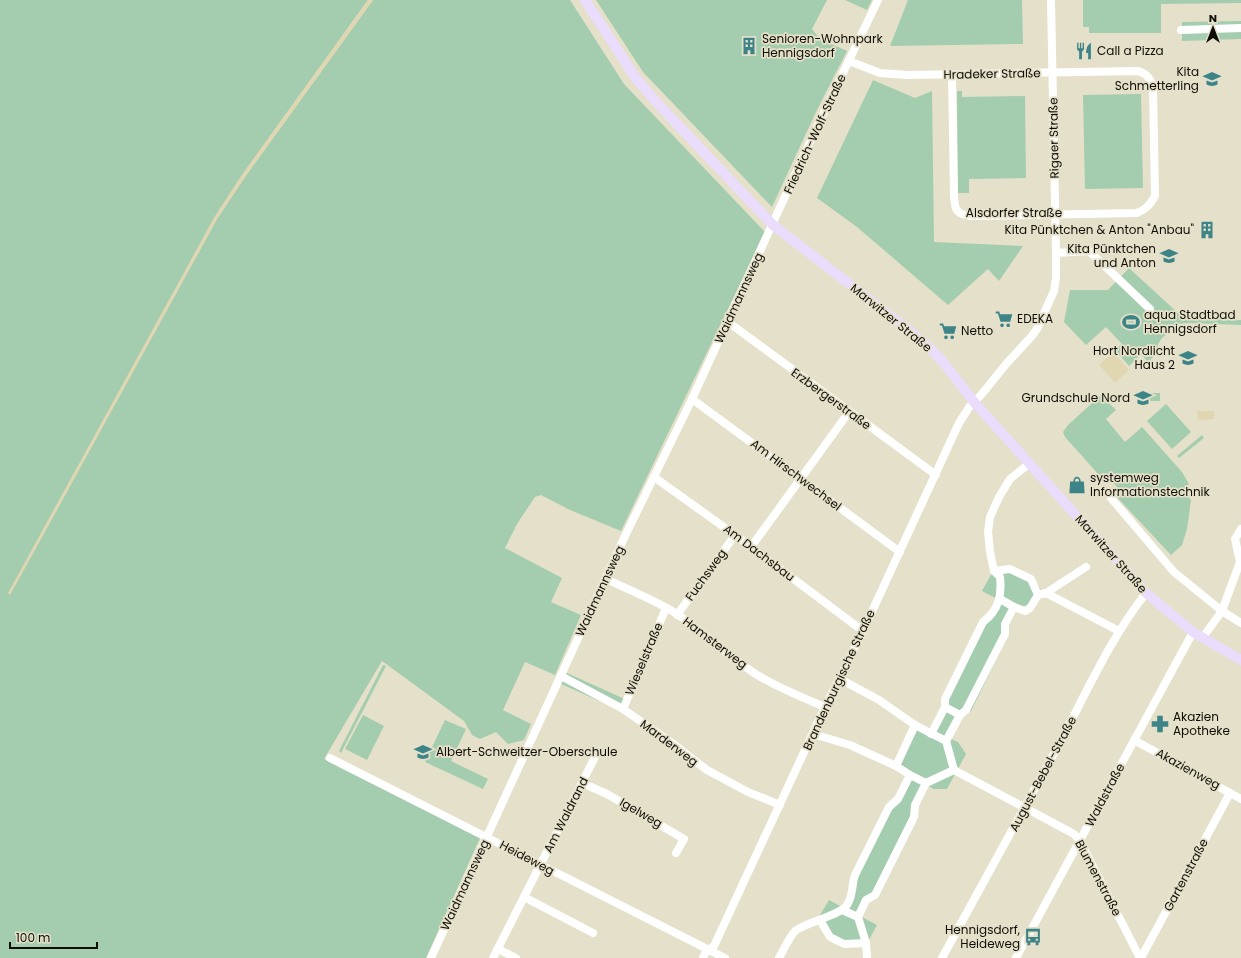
<svg xmlns="http://www.w3.org/2000/svg" width="1241" height="958" font-family="Poppins,sans-serif">
	<style>
		.green { fill: #a4cdaf }
		.sand { fill: #e0d6b1 }
		.lines { fill: none; stroke-linecap: round; stroke-linejoin: round }
		.minor { stroke: #fff; stroke-width: 8 }
		.major { stroke: #eadcfc; stroke-width: 10 }
		.labels { text-anchor: middle; stroke-width: 3.5; stroke-linejoin: round; paint-order: stroke }
		.poi-label { font-size: 12px; fill: #0f0d06; stroke: #e5e0c9; text-anchor: start }
		.street-label { font-size: 12px; fill: #0f0d06; stroke: #e5e0c9 }
	</style>
	<rect width="100%" height="100%" fill="#e5e0c9"/>
	<g class="green">
		<path d="M0,0H368L242,175L214,218L10,595L217,219L245,177L373,0H570L624,84L765,232L621,531L570,510L541,495L535,497L517,524L505,548L562,578L551,602L581,615L555,675L525,662L503,710L531,724L524,740L508,744L496,732L480,739L472,735L464,721L382,661L324,759L480,838L426,958H0Z"/>
		<path d="M596,0H827L812,29L820,39L847,51L816,112L772,207L643,72Z"/>
		<path d="M845,0H872L867,10Z"/>
		<path d="M908,0H1022L1023,44L890,46Z"/>
		<path d="M1083,0H1241V3L1161,4V33H1089V27H1083Z"/>
		<path d="M1241,21V39L1182,41V22Z"/>
		<path d="M873,80L915,98L932,91L934,242L1023,246L999,281L988,269L948,305L857,227L817,198Z"/>
		<path d="M957,91H962V97L1025,96L1026,178L969,179V193H958Z"/>
		<path d="M1141,94L1143,188L1085,189L1083,95Z"/>
		<path d="M1129,268L1179,314L1226,318L1227,320H1241V325L1188,323L1178,324L1162,338L1158,344L1157,353L1148,362L1141,354L1129,366L1115,350L1122,344L1106,327L1086,345L1064,322L1070,290H1108Z"/>
		<rect x="1143" y="393" width="17" height="8"/>
		<path d="M1101,395L1116,410L1106,419L1125,442L1142,427L1182,472L1189,484L1183,490L1191,500L1187,529L1182,545L1171,555L1113,493L1118,488L1104,473L1100,476L1065,437L1063,432L1068,425Z"/>
		<path d="M1166,404L1191,432L1172,449L1147,421Z"/>
		<path d="M1202,435L1204,438L1179,458L1177,456Z"/>
		<path d="M995,567L1032,576L1042,592L1031,610L1015,609L1007,624L1009,634L971,711L963,715L951,739L958,742L966,754L947,789H934L928,786L868,902L862,917L877,925L865,947H844L817,920L829,900L842,907L850,893L849,883L888,804L896,798L908,776L892,767L914,721L930,728L997,599L982,591Z"/>
		<path d="M383,665L386,666L341,753L339,751Z"/>
		<path d="M567,673L629,701L624,712L561,684Z"/>
		<path d="M363,715L384,726L367,760L345,749Z"/>
		<path d="M445,720L466,729L451,761L488,779L483,789L425,762Z"/>
	</g>
	<g class="sand">
		<path d="M368,0H373L245,177L217,219L10,595L8,593L214,218L242,175Z"/>
		<path d="M1113,352L1129,370L1115,383L1099,365Z"/>
		<path d="M1197,411H1214V419L1198,420Z"/>
	</g>
	<g class="lines">
		<g class="minor">
			<path d="M1181,30L1241,28"/>
			<path d="M849,61L880,73L908,75L1138,71C1147,74 1150,78 1153,87L1155,196C1150,205 1146,209 1137,213L970,216C955,214 955,209 954,196L952,75"/>
			<path d="M1056,253L1089,251L1150,309"/>
			<path d="M728,322L936,475"/>
			<path d="M692,399L900,552"/>
			<path d="M654,477L735,535L863,631"/>
			<path d="M1111,498L1174,572L1222,611L1241,623"/>
			<path d="M751,547L849,412"/>
			<path d="M994,571L1010,569L1031,579L1038,595"/>
			<path d="M606,579C629,590 655,600 677,614C703,632 727,655 754,673C776,687 801,697 825,707"/>
			<path d="M1046,593L1086,567"/>
			<path d="M1000,599L1014,607"/>
			<path d="M677,615L735,535"/>
			<path d="M1203,637L1222,611L1240,562L1235,539L1241,529"/>
			<path d="M561,676L623,709L672,743L707,770L748,792L780,805"/>
			<path d="M840,679L879,700L915,725L946,741L954,770"/>
			<path d="M945,707L960,715"/>
			<path d="M623,709L666,608"/>
			<path d="M813,734L850,745L896,766L910,775L926,783L954,770"/>
			<path d="M931,734L945,707V699L983,622C999,610 1002,595 1000,577L994,571L990,552L988,532L990,517L999,497L1010,479L1030,463"/>
			<path d="M1134,740L1241,799"/>
			<path d="M946,741L960,715L966,710L1005,634V624L1014,607L1025,611L1030,608L1038,595L1046,593L1119,631"/>
			<path d="M330,758L725,958"/>
			<path d="M896,766L915,725"/>
			<path d="M954,770L1074,834L1080,841L1140,958"/>
			<path d="M582,783L607,794L684,839L676,853"/>
			<path d="M524,897L593,933"/>
			<path d="M842,910L858,917"/>
			<path d="M820,920L830,937L844,944L866,943"/>
			<path d="M498,949L516,958"/>
			<path d="M431,958L625,536L692,399L815,131L878,0"/>
			<path d="M493,958L596,755"/>
			<path d="M703,958L705,953L714,946L825,707L863,631L959,423L970,406L981,395L1007,363L1031,337L1037,329L1054,291L1056,277V253L1051,0"/>
			<path d="M779,958C783,951 790,936 795,931C807,922 841,915 847,905C854,894 851,886 855,875L889,807L898,799L910,775"/>
			<path d="M867,958L866,943L858,917L866,900L875,895L914,817L915,805L926,783"/>
			<path d="M942,958C980,888 1019,818 1057,748C1085,696 1109,640 1146,593"/>
			<path d="M1016,958L1193,632"/>
			<path d="M1141,958L1230,793"/>
		</g>
		<path class="major" d="M585,0L635,77L658,104L773,225L910,331L929,347L943,362L974,402L1146,593L1193,632L1241,660"/>
	</g>
	<defs>
		<g id="building-bare" transform="scale(1.38)"><path d="M-4-6H4V6H1V3H-1V6H-4ZM-2.5-4.3h1.7v1.8h-1.7ZM.8-4.3h1.7v1.8H.8ZM-2.5-1h1.7V.8h-1.7ZM.8-1h1.7V.8H.8Z" fill="#3c8488" stroke="#e5e0c9" stroke-width="2.5" paint-order="stroke"/></g>
		<g id="restaurant-bare" transform="scale(1.38)"><path d="M-5-6h1v4h1v-4h1v4h1v-4h1v5L-1.5 .5V6h-2V.5L-5-1ZM5-6V6H3V1.5H1.5Q1.5-4 5-6Z" fill="#3c8488" stroke="#e5e0c9" stroke-width="2.5" paint-order="stroke"/></g>
		<g id="school-bare" transform="scale(1.38)"><path d="M0-5L7-2L0 1L-7-2ZM-4 1L0 2.5L4 1V4Q0 6-4 4Z" fill="#3c8488" stroke="#e5e0c9" stroke-width="2.5" paint-order="stroke"/></g>
		<g id="supermarket-bare" transform="scale(1.38)"><path d="M-6-5.5h2.5l.6 2H6L4.5 2H-2.5L-4.4-4H-6ZM-1.5 3.2a1.3 1.3 0 1 0 .1 0ZM3 3.2a1.3 1.3 0 1 0 .1 0Z" fill="#3c8488" stroke="#e5e0c9" stroke-width="2.5" paint-order="stroke"/></g>
		<g id="stadium-bare" transform="scale(1.38)"><path d="M0-5a6.5 5 0 1 0 0 10a6.5 5 0 1 0 0-10ZM-3.5-1.8h7v3.6h-7Z" fill="#3c8488" stroke="#e5e0c9" stroke-width="2.5" paint-order="stroke"/></g>
		<g id="shop-bare" transform="scale(1.38)"><path d="M-5-2.5h2.3a2.7 3.5 0 0 1 5.4 0H5L5.5 6h-11ZM-1.5-2.5h3a1.5 2.3 0 0 0-3 0Z" fill="#3c8488" stroke="#e5e0c9" stroke-width="2.5" paint-order="stroke"/></g>
		<g id="pharmacy-bare" transform="scale(1.38)"><path d="M-2-6h4v4h4v4h-4v4h-4v-4h-4v-4h4Z" fill="#3c8488" stroke="#e5e0c9" stroke-width="2.5" paint-order="stroke"/></g>
		<g id="bus-bare" transform="scale(1.38)"><path d="M-5-6H5V4H4V6H2V4H-2V6H-4V4H-5ZM-3.5-4V0h7V-4ZM-3.5 1.2v1.5H-2V1.2ZM2 1.2v1.5H3.5V1.2Z" fill="#3c8488" stroke="#e5e0c9" stroke-width="2.5" paint-order="stroke"/></g>
	</defs>
	<g fill-rule="evenodd">
		<use href="#building-bare" x="749" y="46"/>
		<use href="#restaurant-bare" x="1084" y="51"/>
		<use href="#school-bare" x="1212" y="79"/>
		<use href="#building-bare" x="1207" y="230"/>
		<use href="#school-bare" x="1169" y="256"/>
		<use href="#supermarket-bare" x="1004" y="319"/>
		<use href="#stadium-bare" x="1131" y="322"/>
		<use href="#supermarket-bare" x="948" y="331"/>
		<use href="#school-bare" x="1188" y="358"/>
		<use href="#school-bare" x="1143" y="398"/>
		<use href="#shop-bare" x="1077" y="485"/>
		<use href="#pharmacy-bare" x="1160" y="724"/>
		<use href="#school-bare" x="423" y="752"/>
		<use href="#bus-bare" x="1033" y="937"/>
	</g>
	<g class="labels">
		<g class="poi-label">
			<text x="762" y="43">Senioren-Wohnpark<tspan x="762" dy="14">Hennigsdorf</tspan></text>
			<text x="1097" y="55">Call a Pizza</text>
			<text x="1199" y="76" text-anchor="end">Kita<tspan x="1199" dy="14">Schmetterling</tspan></text>
			<text x="1194" y="234" text-anchor="end">Kita Pünktchen &amp; Anton "Anbau"</text>
			<text x="1156" y="253" text-anchor="end">Kita Pünktchen<tspan x="1156" dy="14">und Anton</tspan></text>
			<text x="1144" y="319">aqua Stadtbad<tspan x="1144" dy="14">Hennigsdorf</tspan></text>
			<text x="1017" y="323">EDEKA</text>
			<text x="961" y="335">Netto</text>
			<text x="1175" y="355" text-anchor="end">Hort Nordlicht<tspan x="1175" dy="14">Haus 2</tspan></text>
			<text x="1130" y="402" text-anchor="end">Grundschule Nord</text>
			<text x="1090" y="482">systemweg<tspan x="1090" dy="14">Informationstechnik</tspan></text>
			<text x="1173" y="721">Akazien<tspan x="1173" dy="14">Apotheke</tspan></text>
			<text x="436" y="756">Albert-Schweitzer-Oberschule</text>
			<text x="1020" y="934" text-anchor="end">Hennigsdorf,<tspan x="1020" dy="14">Heideweg</tspan></text>
		</g>
		<g class="street-label">
			<text transform="translate(992 74) rotate(-1)" y="4">Hradeker Straße</text>
			<text transform="translate(815 134) rotate(-65)" y="4">Friedrich-Wolf-Straße</text>
			<text transform="translate(1054 138) rotate(-91)" y="4">Rigaer Straße</text>
			<text x="1014" y="217">Alsdorfer Straße</text>
			<text transform="translate(739 298) rotate(-65)" y="4">Waidmannsweg</text>
			<text transform="translate(891 318) rotate(39)" y="4">Marwitzer Straße</text>
			<text transform="translate(831 399) rotate(36)" y="4">Erzbergerstraße</text>
			<text transform="translate(796 475) rotate(37)" y="4">Am Hirschwechsel</text>
			<text transform="translate(759 553) rotate(37)" y="4">Am Dachsbau</text>
			<text transform="translate(1111 554) rotate(48)" y="4">Marwitzer Straße</text>
			<text transform="translate(706 575) rotate(-54)" y="4">Fuchsweg</text>
			<text transform="translate(600 591) rotate(-65)" y="4">Waidmannsweg</text>
			<text transform="translate(715 643) rotate(37)" y="4">Hamsterweg</text>
			<text transform="translate(644 659) rotate(-67)" y="4">Wieselstraße</text>
			<text transform="translate(839 680) rotate(-65)" y="4">Brandenburgische Straße</text>
			<text transform="translate(669 743) rotate(37)" y="4">Marderweg</text>
			<text transform="translate(1188 769) rotate(29)" y="4">Akazienweg</text>
			<text transform="translate(1043 774) rotate(-62)" y="4">August-Bebel-Straße</text>
			<text transform="translate(1105 795) rotate(-62)" y="4">Waldstraße</text>
			<text transform="translate(641 813) rotate(30)" y="4">Igelweg</text>
			<text transform="translate(566 815) rotate(-63)" y="4">Am Waldrand</text>
			<text transform="translate(527 858) rotate(28)" y="4">Heideweg</text>
			<text transform="translate(1186 875) rotate(-62)" y="4">Gartenstraße</text>
			<text transform="translate(1098 878) rotate(62)" y="4">Blumenstraße</text>
			<text transform="translate(465 885) rotate(-65)" y="4">Waidmannsweg</text>
		</g>
	</g>
	<g transform="translate(1213 28)" stroke="#e5e0c9" stroke-width="3" paint-order="stroke">
	<path d="M0-3L7 15L0 10L-7 15Z" fill="#0f0d06"/>
	<text y="-6" font-size="11" font-weight="bold" text-anchor="middle" fill="#0f0d06">N</text>
	</g>
	<path d="M10 942v6h87v-6" fill="none" stroke="#0f0d06" stroke-width="2"/>
	<text x="16" y="942" font-size="12" fill="#0f0d06" stroke="#e5e0c9" stroke-width="3" paint-order="stroke">100 m</text>
</svg>
